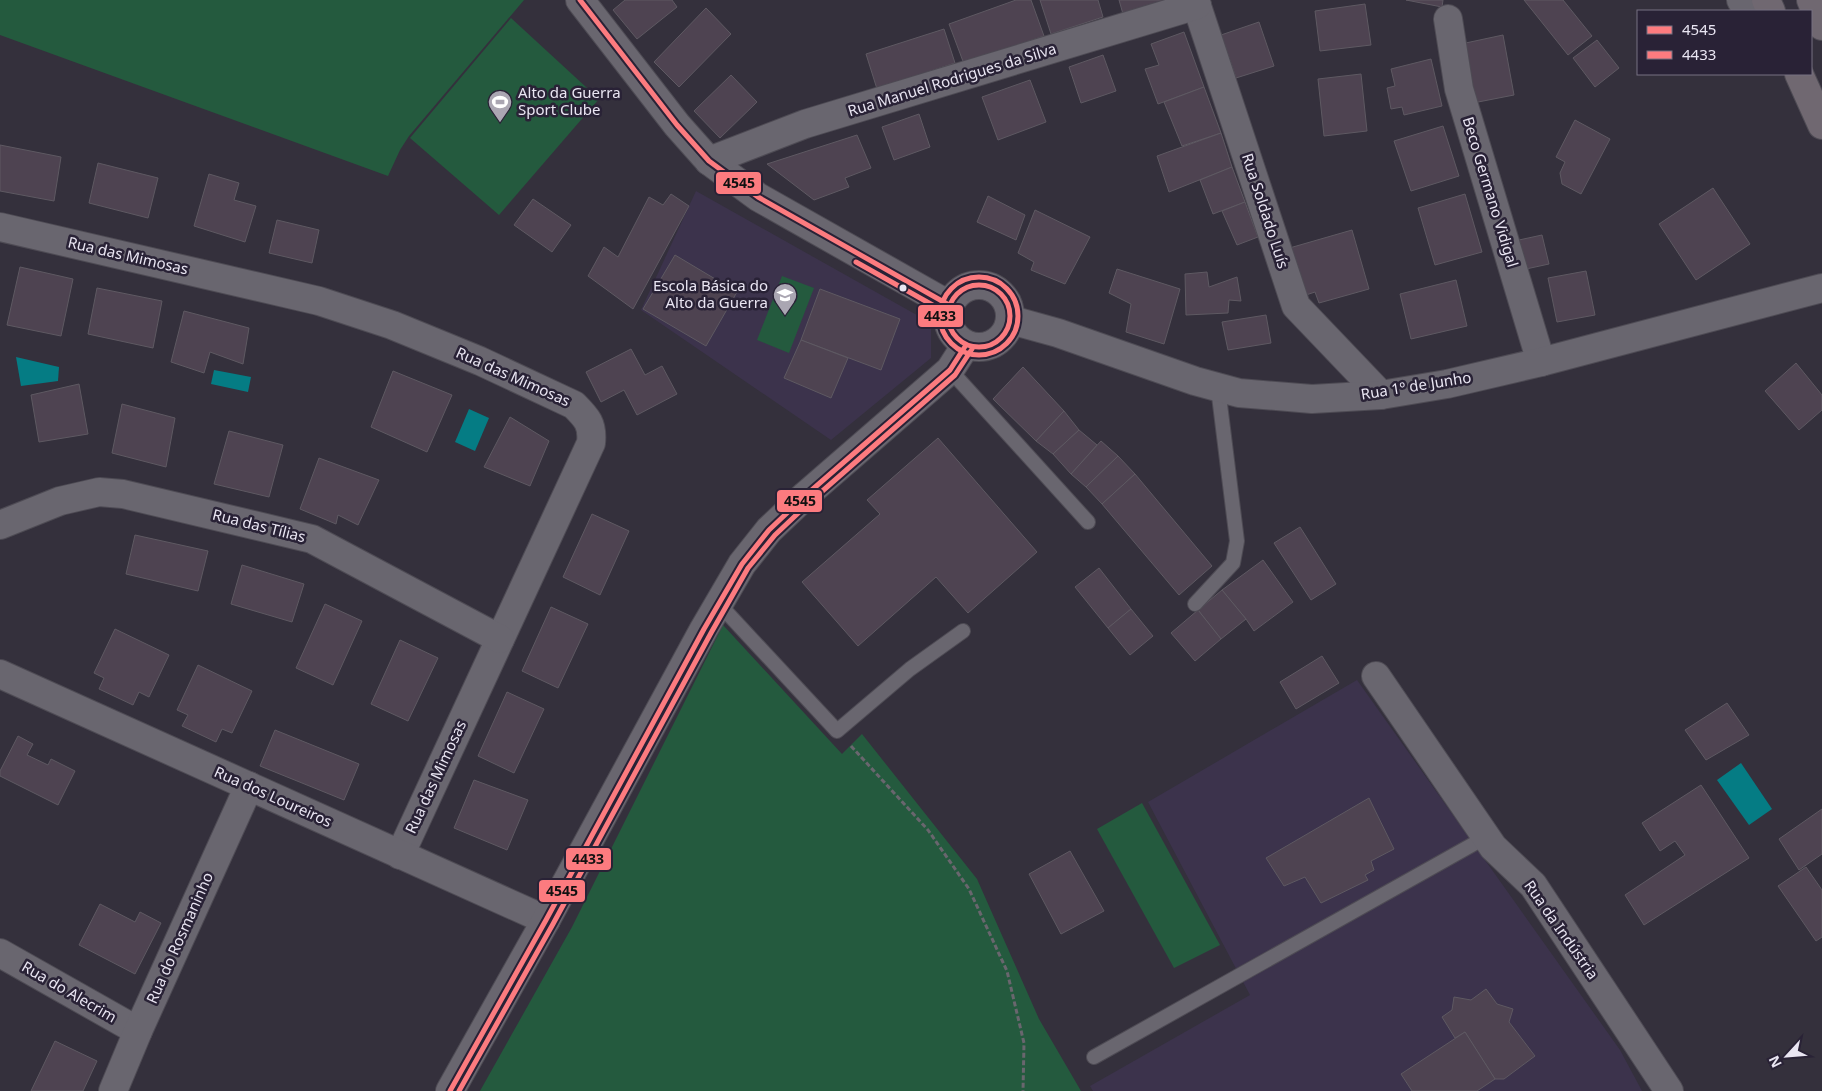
<svg xmlns="http://www.w3.org/2000/svg" width="1822" height="1091" font-family="'Noto Sans',sans-serif">
	<style>
		.built { fill: #3c334c }
		.green { fill: #245a3e }
		.water { fill: #057c84 }
		.building { fill: #4e4351; stroke: #5e5962 }
		.lines { fill: none; stroke-linecap: round; stroke-linejoin: round }
		.lane-casing { stroke: #4e4b54; stroke-width: 16 }
		.street-casing { stroke: #4e4b54; stroke-width: 30 }
		.primary-casing { stroke: #4e4b54; stroke-width: 30 }
		.path { stroke: #69666e; stroke-width: 3; stroke-dasharray: 5 2.5; stroke-linecap: butt }
		.lane { stroke: #69666f; stroke-width: 14 }
		.street { stroke: #69666f; stroke-width: 28 }
		.primary { stroke: #706871; stroke-width: 28 }
		.bus-1-casing { stroke: #292236; stroke-width: 9 }
		.bus-2-casing { stroke: #292236; stroke-width: 9 }
		.bus-1 { stroke: #fc7b7f; stroke-width: 5 }
		.bus-2 { stroke: #fc7b7f; stroke-width: 5 }
		.bus-dot { fill: #e9e5f2; stroke: #292236; stroke-width: 2 }
		.labels { text-anchor: middle; stroke-width: 5; stroke-linejoin: round; paint-order: stroke }
		.street-label { font-size: 15px; fill: #e9e5f2; stroke: #292236 }
		.poi-label { font-size: 15px; fill: #e9e5f2; stroke: #292236; text-anchor: start }
		.line-badge { stroke: #292236; stroke-width: 2 }
		.pale-badge-label { font-size: 14px; text-anchor: middle; font-weight: bold; fill: #111 }
	</style>
	<rect width="100%" height="100%" fill="#34303c"/>
	<g class="built">
		<path d="M696,191L931,323V358L831,440L641,310Z"/>
		<path d="M1357,680L1620,1050L1642,1091H1093L1090,1086L1250,995L1148,802Z"/>
	</g>
	<g class="green">
		<path d="M0,0H524L409,136L400,150L388,176L0,35Z"/>
		<path d="M511,18L599,99L499,215L410,138Z"/>
		<path d="M782,276L814,288L789,353L757,340Z"/>
		<path d="M723,625L842,754L862,734L977,879L1039,1019L1081,1091H480L572,927Z"/>
		<path d="M1142,803L1220,945L1174,968L1097,829Z"/>
	</g>
	<g class="water">
		<path d="M16,357L59,367L58,381L21,386Z"/>
		<path d="M214,370L251,377L248,392L211,384Z"/>
		<path d="M469,409L489,418L475,451L455,442Z"/>
		<path d="M1741,763L1772,809L1749,825L1717,780Z"/>
	</g>
	<g class="building">
		<path d="M625,0H672L677,7L637,39L613,10Z"/>
		<path d="M1016,0H1031L1044,36L964,64L949,24Z"/>
		<path d="M1040,0H1098L1103,17L1051,34Z"/>
		<path d="M1119,0H1165L1123,14Z"/>
		<path d="M1406,0H1443L1442,7Z"/>
		<path d="M1524,0H1563L1592,36L1568,55Z"/>
		<path d="M1365,4L1371,45L1320,51L1315,11Z"/>
		<path d="M706,8L731,34L679,87L654,62Z"/>
		<path d="M1259,22L1274,66L1236,78L1221,35Z"/>
		<path d="M944,29L955,63L877,89L866,54Z"/>
		<path d="M1184,32L1204,87L1158,104L1145,69L1159,65L1151,44Z"/>
		<path d="M1503,35L1514,95L1473,103L1461,44Z"/>
		<path d="M1597,40L1619,68L1595,87L1573,58Z"/>
		<path d="M1103,55L1116,91L1081,103L1069,67Z"/>
		<path d="M1431,59L1442,106L1404,115L1402,107L1391,109L1387,88L1395,86L1391,69Z"/>
		<path d="M1361,74L1367,131L1324,136L1318,79Z"/>
		<path d="M731,75L757,102L720,138L694,111Z"/>
		<path d="M1030,80L1046,122L998,140L982,97Z"/>
		<path d="M1204,87L1221,133L1182,146L1164,102Z"/>
		<path d="M919,114L930,147L894,160L882,127Z"/>
		<path d="M1575,120L1610,139L1581,194L1562,184L1560,173L1565,162L1556,157Z"/>
		<path d="M1443,126L1459,176L1411,191L1394,141Z"/>
		<path d="M1221,133L1232,167L1169,192L1157,156Z"/>
		<path d="M857,135L871,168L845,178L849,187L814,200L767,164Z"/>
		<path d="M0,145L61,157L54,201L0,191Z"/>
		<path d="M98,163L158,178L148,218L89,203Z"/>
		<path d="M1232,167L1245,202L1213,214L1200,180Z"/>
		<path d="M209,174L239,183L234,200L256,206L245,242L194,226Z"/>
		<path d="M1713,188L1750,244L1696,280L1659,224Z"/>
		<path d="M671,194L689,206L633,309L588,276L604,247L618,257L649,197L663,205Z"/>
		<path d="M1465,194L1482,252L1435,265L1418,208Z"/>
		<path d="M988,196L1025,215L1016,240L977,222Z"/>
		<path d="M533,199L571,225L552,252L514,225Z"/>
		<path d="M1245,202L1258,237L1237,245L1222,211Z"/>
		<path d="M1035,210L1090,237L1065,284L1031,270L1034,262L1018,253Z"/>
		<path d="M277,220L319,230L312,263L269,253Z"/>
		<path d="M1352,230L1369,289L1319,303L1315,292L1300,297L1286,249Z"/>
		<path d="M1542,235L1549,264L1526,269L1519,240Z"/>
		<path d="M675,255L737,292L706,346L643,309Z"/>
		<path d="M20,267L73,279L61,336L7,325Z"/>
		<path d="M1117,269L1180,289L1164,344L1126,332L1131,304L1109,293Z"/>
		<path d="M1586,271L1595,315L1557,322L1548,278Z"/>
		<path d="M1207,272L1209,287L1237,277L1241,301L1229,300L1228,313L1186,315L1185,274Z"/>
		<path d="M1456,280L1467,326L1411,339L1400,294Z"/>
		<path d="M97,288L162,301L153,348L88,334Z"/>
		<path d="M820,289L900,319L881,370L801,340Z"/>
		<path d="M184,311L249,328L243,364L210,352L204,373L171,362Z"/>
		<path d="M1266,315L1271,343L1228,350L1222,322Z"/>
		<path d="M801,340L848,358L831,398L784,378Z"/>
		<path d="M631,349L645,375L662,366L677,394L637,415L624,390L601,402L586,372Z"/>
		<path d="M1796,363L1822,395V410L1799,430L1765,391Z"/>
		<path d="M1023,367L1064,411L1036,441L993,399Z"/>
		<path d="M393,371L452,395L427,452L371,427Z"/>
		<path d="M79,384L88,434L39,442L31,395Z"/>
		<path d="M122,404L175,418L166,467L112,453Z"/>
		<path d="M1064,411L1079,430L1053,454L1036,441Z"/>
		<path d="M510,417L549,441L530,486L484,467Z"/>
		<path d="M1079,430L1097,445L1071,474L1053,454Z"/>
		<path d="M229,431L283,445L269,497L214,484Z"/>
		<path d="M938,438L1037,552L968,613L936,577L858,646L802,582L880,514L867,500Z"/>
		<path d="M1101,441L1118,456L1086,487L1071,474Z"/>
		<path d="M1118,456L1135,474L1102,504L1086,487Z"/>
		<path d="M319,458L379,480L358,525L338,515L336,524L300,509Z"/>
		<path d="M1135,474L1212,566L1179,595L1102,504Z"/>
		<path d="M592,514L629,531L600,595L563,577Z"/>
		<path d="M1300,527L1336,584L1311,600L1274,543Z"/>
		<path d="M135,535L208,551L198,591L126,574Z"/>
		<path d="M1263,560L1293,602L1254,631L1246,619L1222,590Z"/>
		<path d="M242,565L304,584L292,622L231,604Z"/>
		<path d="M1099,568L1131,609L1108,628L1075,587Z"/>
		<path d="M1222,590L1246,619L1221,639L1198,610Z"/>
		<path d="M325,604L362,621L333,685L296,668Z"/>
		<path d="M551,607L588,624L558,688L522,671Z"/>
		<path d="M1131,609L1153,636L1130,655L1108,628Z"/>
		<path d="M1198,610L1221,639L1195,661L1171,633Z"/>
		<path d="M115,629L169,655L149,697L139,692L133,705L99,689L104,678L94,673Z"/>
		<path d="M400,640L438,658L408,721L371,704Z"/>
		<path d="M1322,656L1339,683L1296,709L1280,682Z"/>
		<path d="M198,665L252,691L232,733L222,729L216,742L182,726L188,715L177,710Z"/>
		<path d="M507,692L544,709L514,773L478,756Z"/>
		<path d="M1727,703L1749,735L1706,760L1685,730Z"/>
		<path d="M275,730L359,764L344,800L260,766Z"/>
		<path d="M18,736L33,744L27,755L48,765L51,759L75,771L58,805L0,776V771Z"/>
		<path d="M474,780L528,800L507,850L454,828Z"/>
		<path d="M1701,785L1749,858L1644,925L1625,895L1685,855L1675,841L1660,851L1642,823Z"/>
		<path d="M1369,798L1394,849L1371,861L1374,870L1365,875L1368,880L1321,903L1305,877L1284,886L1266,858Z"/>
		<path d="M1822,809V854L1799,870L1779,839Z"/>
		<path d="M1070,851L1104,911L1061,934L1029,874Z"/>
		<path d="M1806,867L1822,890V937L1816,941L1778,886Z"/>
		<path d="M100,904L135,922L140,912L161,923L135,974L79,945Z"/>
		<path d="M1486,989L1497,1004L1513,1009L1509,1022L1535,1056L1504,1079H1495L1465,1032L1455,1038L1442,1017L1452,1010L1454,997L1471,1000Z"/>
		<path d="M1465,1032L1495,1079L1477,1091H1412L1401,1074Z"/>
		<path d="M55,1041L97,1061L83,1091H31Z"/>
	</g>
	<g class="lines">
		<g class="lane-casing">
			<g id="lane">
				<path d="M950,370L1088,522"/>
				<path d="M719,604L837,731L910,669L963,631"/>
				<path d="M1195,604L1233,563L1237,541L1218,388"/>
				<path d="M1094,1057L1486,837"/>
			</g>
		</g>
		<g class="street-casing">
			<g id="street">
				<path d="M580,0L677,125L709,161L758,197L949,305"/>
				<path d="M1195,0L1296,306L1381,395"/>
				<path d="M1741,0L1748,11"/>
				<path d="M1448,19L1459,89L1541,362"/>
				<path d="M709,161L805,124L1197,5"/>
				<path d="M0,227L319,301L392,325L480,361L574,405C587,418 593,424 591,443L400,855"/>
				<circle cx="979" cy="316" r="31"/>
				<path d="M1011,320L1058,333L1195,381L1239,393L1312,399L1381,395L1447,384L1541,362L1822,288"/>
				<path d="M0,525L60,501L99,492L123,494L312,539L500,639"/>
				<path d="M0,674L546,920"/>
				<path d="M1376,676L1493,847L1533,885L1669,1091"/>
				<path d="M0,953L138,1031"/>
				<path d="M113,1091L138,1031L249,786"/>
				<path d="M450,1091L546,920L704,629L742,564L769,530L806,495L950,370L966,345"/>
			</g>
		</g>
		<g class="primary-casing">
			<g id="primary">
				<path d="M1766,0L1771,11"/>
				<path d="M1811,0L1822,26"/>
				<path d="M1799,74L1822,125"/>
			</g>
		</g>
		<path class="path" d="M851,746L928,830L969,889L1007,971L1024,1043L1023,1091"/>
		<use href="#lane" class="lane"/>
		<use href="#street" class="street"/>
		<use href="#primary" class="primary"/>
		<g class="bus-1-casing">
			<g id="bus-1">
				<path d="M580,0L677,125L709,161L758,197L949,305"/>
				<circle cx="979" cy="316" r="31"/>
				<path d="M450,1091L546,920L704,629L742,564L769,530L806,495L950,370L966,345"/>
			</g>
		</g>
		<g class="bus-2-casing">
			<g id="bus-2">
				<path d="M856,262L945,312"/>
				<circle cx="979" cy="316" r="39"/>
				<path d="M459,1091L553,924L711,633L748,568L775,535L811,501L955,375L972,349"/>
			</g>
		</g>
		<use href="#bus-1" class="bus-1"/>
		<use href="#bus-2" class="bus-2"/>
	</g>
	<defs>
		<g id="stadium-pin" transform="scale(1.25)"><path d="M0 17L-7.5 6A9.5 9.5 0 1 1 7.5 6Z" fill="#aaa6b2" stroke="#292236"/><path d="M0-5a6.5 5 0 1 0 0 10a6.5 5 0 1 0 0-10ZM-3.5-1.8h7v3.6h-7Z" fill="#fff"/></g>
		<g id="school-pin" transform="scale(1.25)"><path d="M0 17L-7.5 6A9.5 9.5 0 1 1 7.5 6Z" fill="#aaa6b2" stroke="#292236"/><path d="M0-5L7-2L0 1L-7-2ZM-4 1L0 2.5L4 1V4Q0 6-4 4Z" fill="#fff"/></g>
	</defs>
	<g fill-rule="evenodd">
		<use href="#stadium-pin" x="500" y="102"/>
		<use href="#school-pin" x="785" y="295"/>
	</g>
	<circle class="bus-dot" cx="903" cy="288" r="4.5"/>
	<g class="labels">
		<g class="street-label">
			<text transform="translate(952 80) rotate(-17)" y="5">Rua Manuel Rodrigues da Silva</text>
			<text transform="translate(1490 192) rotate(73)" y="5">Beco Germano Vidigal</text>
			<text transform="translate(1265 211) rotate(72)" y="5">Rua Soldado Luís</text>
			<text transform="translate(128 256) rotate(13)" y="5">Rua das Mimosas</text>
			<text transform="translate(513 377) rotate(24)" y="5">Rua das Mimosas</text>
			<text transform="translate(1416 386) rotate(-9)" y="5">Rua 1º de Junho</text>
			<text transform="translate(259 526) rotate(14)" y="5">Rua das Tílias</text>
			<text transform="translate(436 777) rotate(-65)" y="5">Rua das Mimosas</text>
			<text transform="translate(273 797) rotate(24)" y="5">Rua dos Loureiros</text>
			<text transform="translate(1561 930) rotate(55)" y="5">Rua da Indústria</text>
			<text transform="translate(180 938) rotate(-66)" y="5">Rua do Rosmaninho</text>
			<text transform="translate(69 992) rotate(30)" y="5">Rua do Alecrim</text>
		</g>
		<g class="poi-label">
			<text x="518" y="98">Alto da Guerra<tspan x="518" dy="17">Sport Clube</tspan></text>
			<text x="768" y="291" text-anchor="end">Escola Básica do<tspan x="768" dy="17">Alto da Guerra</tspan></text>
		</g>
	</g>
	<g class="line-badge">
		<rect x="715" y="171" width="47" height="24" rx="5" fill="#fc7b7f"/>
		<rect x="917" y="304" width="47" height="24" rx="5" fill="#fc7b7f"/>
		<rect x="776" y="489" width="47" height="24" rx="5" fill="#fc7b7f"/>
		<rect x="565" y="847" width="47" height="24" rx="5" fill="#fc7b7f"/>
		<rect x="538" y="879" width="48" height="24" rx="5" fill="#fc7b7f"/>
	</g>
	<g class="pale-badge-label">
		<text x="739" y="188">4545</text>
		<text x="940" y="321">4433</text>
		<text x="800" y="506">4545</text>
		<text x="588" y="864">4433</text>
		<text x="562" y="896">4545</text>
	</g>
	<rect x="1637" y="10" width="175" height="65" fill="#292236" stroke="#767081"/>
	<rect x="1647" y="26" width="25" height="8" fill="#fc7b7f" stroke="#767081"/>
	<text x="1682" y="35" font-size="15" fill="#e9e5f2">4545</text>
	<rect x="1647" y="51" width="25" height="8" fill="#fc7b7f" stroke="#767081"/>
	<text x="1682" y="60" font-size="15" fill="#e9e5f2">4433</text>
	<g transform="translate(1787 1056) rotate(244)" stroke="#292236" stroke-width="4" paint-order="stroke">
	<path d="M0-4L9 19L0 12L-9 19Z" fill="#e9e5f2"/>
	<text y="-8" font-size="14" font-weight="bold" text-anchor="middle" fill="#e9e5f2">N</text>
	</g>
</svg>
